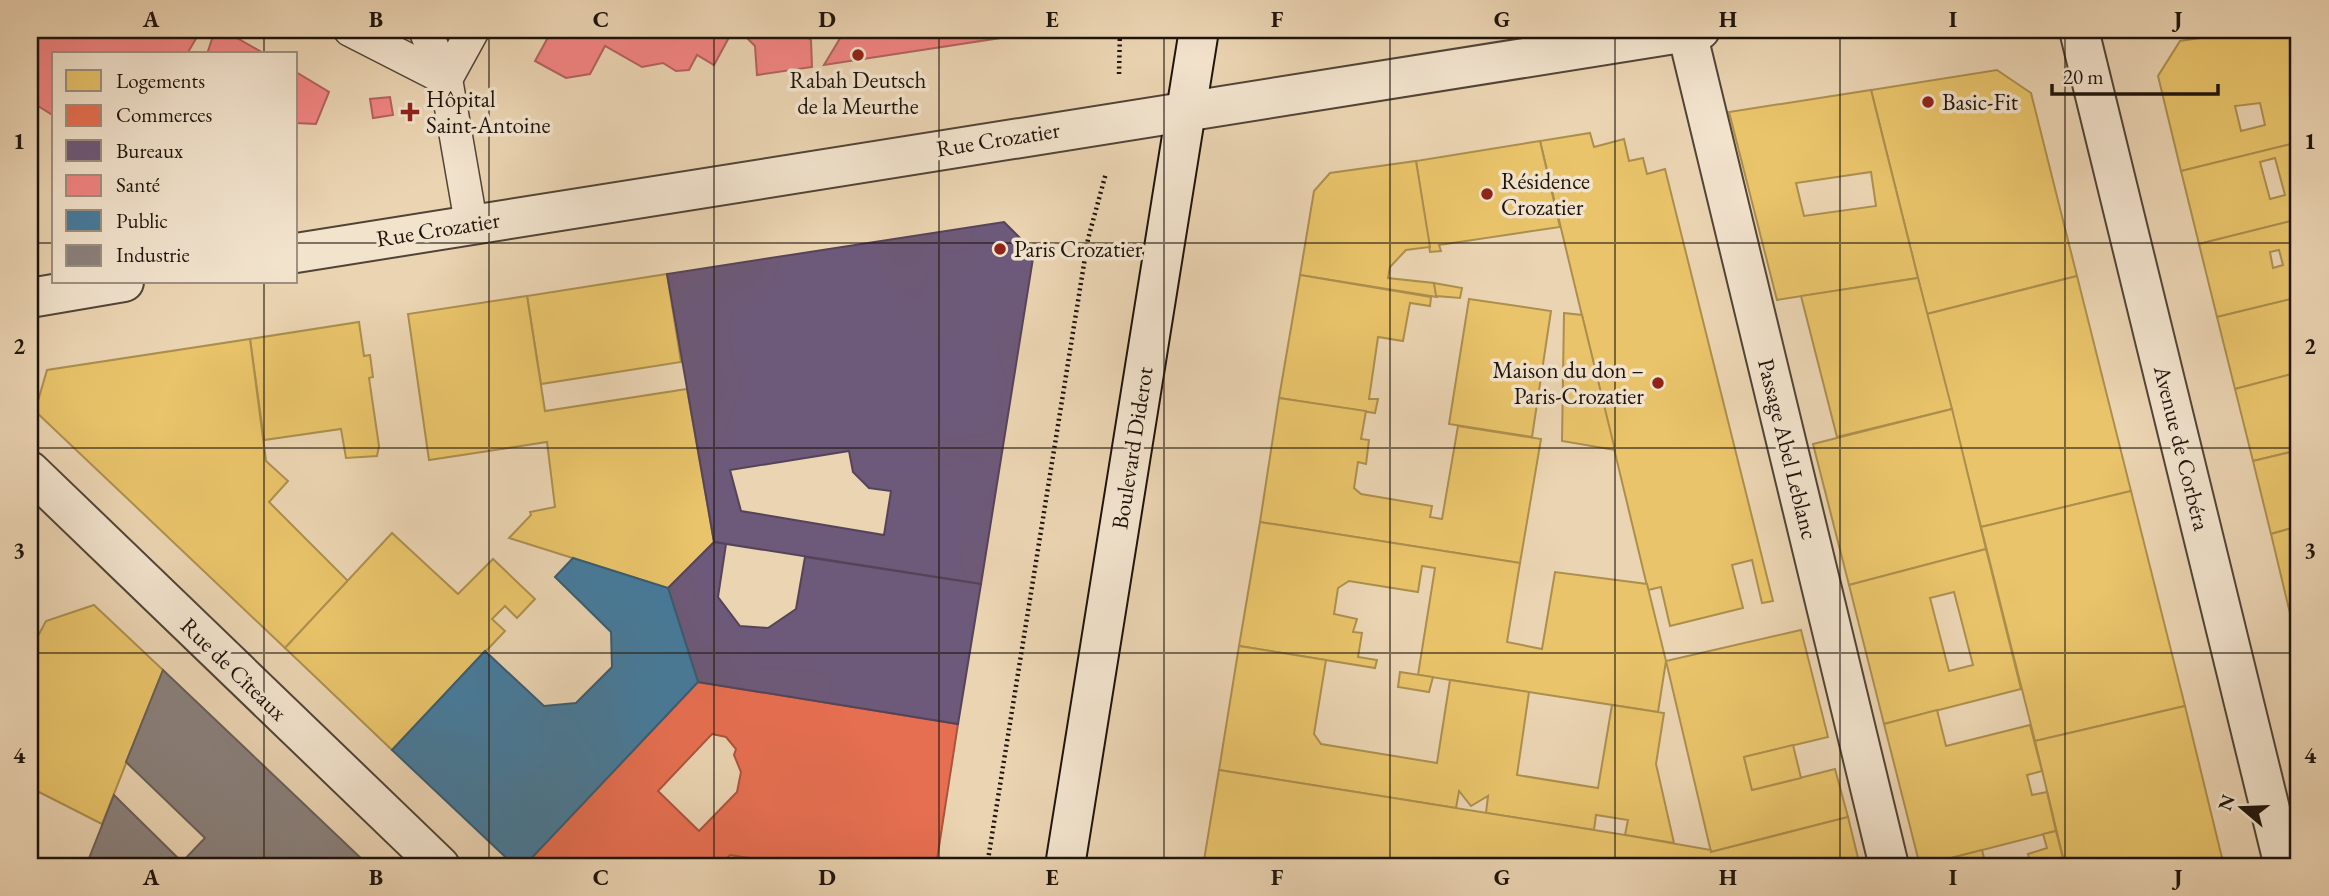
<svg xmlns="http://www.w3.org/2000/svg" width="2329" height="896" font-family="'EB Garamond',serif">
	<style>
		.homes { fill: #e9c46a; stroke: #ac8f4e; stroke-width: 2; fill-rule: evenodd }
		.shops { fill: #e76f51; stroke: #ab543c; stroke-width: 2; fill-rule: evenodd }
		.offices { fill: #6d597a; stroke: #554459; stroke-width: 2; fill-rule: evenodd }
		.health { fill: #f28482; stroke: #b2625f; stroke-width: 2 }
		.public { fill: #457b9d; stroke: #395c72; stroke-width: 2 }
		.industry { fill: #8a817c; stroke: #6a605a; stroke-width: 2 }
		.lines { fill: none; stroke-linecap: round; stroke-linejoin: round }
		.lane-casing { stroke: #514436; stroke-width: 35 }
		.street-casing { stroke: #514436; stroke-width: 42 }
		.secondary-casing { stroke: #1e140c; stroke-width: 42 }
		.path { stroke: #1e140c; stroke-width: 4.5; stroke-dasharray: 2 3.5; stroke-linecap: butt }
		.lane { stroke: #f2e3cd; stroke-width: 32 }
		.street { stroke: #f2e3cd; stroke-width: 38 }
		.secondary { stroke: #f2e3cd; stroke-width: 38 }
		.grid { fill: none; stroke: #1e140c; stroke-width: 2; stroke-opacity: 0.55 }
		.poi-dot { fill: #8f2418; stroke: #f2e3cd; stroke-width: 2.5 }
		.labels { text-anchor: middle; stroke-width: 7; stroke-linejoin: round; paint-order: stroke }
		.poi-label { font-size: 23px; fill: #1e140c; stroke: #f2e3cd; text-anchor: start }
		.street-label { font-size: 23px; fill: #1e140c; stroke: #f2e3cd }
		.neatline { fill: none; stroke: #1e140c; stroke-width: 2.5 }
		.grid-label { font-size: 23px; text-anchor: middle; font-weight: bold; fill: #1e140c }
	</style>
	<rect width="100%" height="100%" fill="#ebd4b2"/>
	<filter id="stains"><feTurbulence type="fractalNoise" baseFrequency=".00286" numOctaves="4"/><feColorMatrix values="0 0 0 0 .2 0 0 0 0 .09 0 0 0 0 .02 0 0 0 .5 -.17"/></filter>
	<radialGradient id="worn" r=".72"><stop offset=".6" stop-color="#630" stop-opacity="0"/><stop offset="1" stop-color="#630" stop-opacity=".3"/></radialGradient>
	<g class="homes">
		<path d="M2299,30V142L2181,171L2158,76L2180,41L2255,30ZM2260,103L2265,125L2241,131L2235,106Z"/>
		<path d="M1997,70L2031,93L2077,276L1927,314L1871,90Z"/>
		<path d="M1871,90L1918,278L1777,300L1729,112ZM1871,172L1876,206L1804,216L1796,183Z"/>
		<path d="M1590,133L1594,147L1624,139L1629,161L1643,158L1647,174L1665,169L1773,601L1762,603L1752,560L1732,565L1743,608L1670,626L1661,587L1648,590L1540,141Z"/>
		<path d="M1540,141L1560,227L1439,245L1441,251L1430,252L1416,161Z"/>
		<path d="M2299,142V219L2199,244L2181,171ZM2275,158L2285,195L2270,199L2260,162Z"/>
		<path d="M1416,161L1430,247L1406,250L1390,267L1388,278L1434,283L1437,297L1300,275L1314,191L1330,173Z"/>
		<path d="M2299,219V297L2217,317L2199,244ZM2279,250L2283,265L2273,268L2270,252Z"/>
		<path d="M667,274L681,362L541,384L527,296Z"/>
		<path d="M1300,275L1431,297L1430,306L1410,303L1403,341L1378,337L1369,399H1378L1375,413L1279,398Z"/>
		<path d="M2077,276L2131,491L1981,527L1927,314Z"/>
		<path d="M1918,278L1952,409L1837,437L1801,296Z"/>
		<path d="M1434,283L1462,288L1460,298L1436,296Z"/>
		<path d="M527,296L545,411L687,389L714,542L668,588L509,538L531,515L530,512L555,507L547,442L429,460L408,314Z"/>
		<path d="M2299,297V329L2290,331L2295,347L2299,345V372L2235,389L2217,317Z"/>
		<path d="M1469,299L1551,311L1532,437L1449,424Z"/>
		<path d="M1564,313L1582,315L1615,450L1562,441Z"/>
		<path d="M359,322L364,356L370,355L373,377L369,378L379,446L377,456L346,458L341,429L264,440L250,339Z"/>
		<path d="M250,339L266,461L288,481L269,502L348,581L285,648L35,411L47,370Z"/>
		<path d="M2299,372V450L2253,461L2235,389Z"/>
		<path d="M1279,398L1366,411L1361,439L1369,440L1366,464L1358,462L1354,488L1361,494L1432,506L1430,517L1442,519L1458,426L1541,439L1520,563L1260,522Z"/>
		<path d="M1952,409L1986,549L1849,585L1813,444Z"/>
		<path d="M2299,450V526L2271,534L2253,461Z"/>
		<path d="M2131,491L2185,706L2035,741L1981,527Z"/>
		<path d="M1260,522L1520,563L1507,642L1542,649L1555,572L1647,584L1666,661L1658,712L1418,675L1435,568L1422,566L1418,592L1349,581L1338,588L1334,614L1357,619L1353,632L1362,633L1358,657L1377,660L1375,668L1239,646Z"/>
		<path d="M2299,526V602L2288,605L2271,534Z"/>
		<path d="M392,533L458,594L493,559L535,599L517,618L505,606L492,619L505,631L392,750L285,648Z"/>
		<path d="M1986,549L2021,689L1884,724L1849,585ZM1954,592L1973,665L1949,671L1930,598Z"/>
		<path d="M2299,602V649L2288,605Z"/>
		<path d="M94,605L163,670L102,824L37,791L30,808V632L38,636L46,621Z"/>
		<path d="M1801,630L1828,737L1744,757L1752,790L1835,769L1848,817L1711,852L1666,661Z"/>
		<path d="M1239,646L1326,660L1314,734L1321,744L1437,763L1450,680L1529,692L1517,775L1598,788L1612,705L1664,713L1656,764L1674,843L1625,835L1628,820L1596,815L1594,830L1486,813L1488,796L1471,806L1459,791L1456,808L1219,770Z"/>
		<path d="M1400,672L1433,677L1429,692L1398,687Z"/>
		<path d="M2185,706L2224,866H2065L2035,741Z"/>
		<path d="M1937,710L1946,746L2030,725L2042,771L2027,775L2032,795L2047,792L2056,831L1920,866L1884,724Z"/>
		<path d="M1793,745L1801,778L1752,790L1744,757Z"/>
		<path d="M1219,770L1625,835L1711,850V852L1848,817L1860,866H1203Z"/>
		<path d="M2056,831L2065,866H2031L2028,854L2047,848L2043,834Z"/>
		<path d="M1982,850L1986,866H1920Z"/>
		<path d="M730,855L749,858L747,866H719Z"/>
	</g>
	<path class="shops" d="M698,682L958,724L936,866H800L730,855L719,866H524ZM712,734L726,737L736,749L734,755L741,772L737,792L699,831L658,791Z"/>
	<g class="offices">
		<path d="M1004,222L1034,252L981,584L714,542L667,274ZM849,451L853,472L869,488L891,491L884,535L741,511L730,470Z"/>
		<path d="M714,542L726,544L718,597L740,626L768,628L796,609L805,557L981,584L958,724L698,682L668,588Z"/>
	</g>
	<g class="health">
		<path d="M30,30H201L187,54H54V116L30,101Z"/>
		<path d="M215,30H223L265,54H207Z"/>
		<path d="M552,30H733L714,65L697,55L689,70L676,71L663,63L642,67L605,46L590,74L566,78L535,61Z"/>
		<path d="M755,30H796L811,40L812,67L757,75L755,46L747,38Z"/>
		<path d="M845,30H1012L1007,37L824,65Z"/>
		<path d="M296,72L329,92L316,124L296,123Z"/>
		<path d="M390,97L393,115L373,118L370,99Z"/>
	</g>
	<path class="public" d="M573,558L668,588L698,682L524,866H515L392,750L485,651L544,706L576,703L612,667L611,632L555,577Z"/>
	<path class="industry" d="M163,670L366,863L363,866H86L114,795L182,862L205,838L126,762Z"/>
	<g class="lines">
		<g class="lane-casing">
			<g id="lane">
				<path d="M350,30L446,79"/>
				<path d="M425,30L446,79L471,223"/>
				<path d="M446,79L473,30"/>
			</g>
		</g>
		<g class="street-casing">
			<g id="street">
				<path d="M2079,30L2284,866"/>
				<path d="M1687,32L1889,866"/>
				<path d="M296,253L1700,30"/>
				<path d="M30,298L124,282"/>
				<path d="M30,471L440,866"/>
			</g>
		</g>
		<g class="secondary-casing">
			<path id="secondary" d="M1065,866L1199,30"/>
		</g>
		<g class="path">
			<path d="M1119,74L1120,30"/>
			<path d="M987,866L1088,239L1106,173"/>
		</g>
		<use href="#lane" class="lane"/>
		<use href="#street" class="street"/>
		<use href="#secondary" class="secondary"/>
	</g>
	<path class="grid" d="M264,30V54M489,30V866M714,30V866M939,30V866M1164,30V866M1390,30V866M1615,30V866M1840,30V866M2065,30V866M30,243H54M296,243H2299M264,282V866M30,448H2299M30,653H2299"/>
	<g class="poi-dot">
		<circle cx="858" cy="55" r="7"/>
		<circle cx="1928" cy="102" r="7"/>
		<path d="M406.5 101.5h7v7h7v7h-7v7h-7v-7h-7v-7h7z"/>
		<circle cx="1487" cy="194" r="7"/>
		<circle cx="1000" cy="249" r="7"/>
		<circle cx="1658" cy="383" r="7"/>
	</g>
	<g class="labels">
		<g class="poi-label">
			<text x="858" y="88" text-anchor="middle">Rabah Deutsch<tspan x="858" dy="26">de la Meurthe</tspan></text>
			<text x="426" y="107">Hôpital<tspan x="426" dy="26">Saint-Antoine</tspan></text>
			<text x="1942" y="110">Basic-Fit</text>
			<text x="1501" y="189">Résidence<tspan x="1501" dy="26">Crozatier</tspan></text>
			<text x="1014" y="257">Paris Crozatier</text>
			<text x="1644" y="378" text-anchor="end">Maison du don –<tspan x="1644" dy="26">Paris-Crozatier</tspan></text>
		</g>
		<g class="street-label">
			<text transform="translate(998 139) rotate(-9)" y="8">Rue Crozatier</text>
			<text transform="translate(438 229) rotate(-9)" y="8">Rue Crozatier</text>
			<text transform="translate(1132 448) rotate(-81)" y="8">Boulevard Diderot</text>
			<text transform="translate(2182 448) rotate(76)" y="8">Avenue de Corbéra</text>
			<text transform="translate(1788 449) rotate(76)" y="8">Passage Abel Leblanc</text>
			<text transform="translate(234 669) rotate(44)" y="8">Rue de Cîteaux</text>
		</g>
	</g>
	<rect width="2329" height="896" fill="none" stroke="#ebd4b2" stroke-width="77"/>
	<rect x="52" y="52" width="245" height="231" fill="#f2e3cd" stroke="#9d9080" stroke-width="2"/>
	<rect x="66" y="70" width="35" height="21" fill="#e9c46a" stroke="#9d9080" stroke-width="2"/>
	<text x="116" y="88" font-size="21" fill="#1e140c">Logements</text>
	<rect x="66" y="105" width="35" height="21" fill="#e76f51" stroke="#9d9080" stroke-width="2"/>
	<text x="116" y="122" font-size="21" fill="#1e140c">Commerces</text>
	<rect x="66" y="140" width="35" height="21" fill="#6d597a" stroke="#9d9080" stroke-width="2"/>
	<text x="116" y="158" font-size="21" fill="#1e140c">Bureaux</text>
	<rect x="66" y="175" width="35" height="21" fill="#f28482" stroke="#9d9080" stroke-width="2"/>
	<text x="116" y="192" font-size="21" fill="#1e140c">Santé</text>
	<rect x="66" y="210" width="35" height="21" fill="#457b9d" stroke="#9d9080" stroke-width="2"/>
	<text x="116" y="228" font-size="21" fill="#1e140c">Public</text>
	<rect x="66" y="245" width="35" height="21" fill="#8a817c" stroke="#9d9080" stroke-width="2"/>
	<text x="116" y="262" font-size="21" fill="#1e140c">Industrie</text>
	<g transform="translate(2242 808) rotate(289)" stroke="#f2e3cd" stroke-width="5" paint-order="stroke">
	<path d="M0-5L12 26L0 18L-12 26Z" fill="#1e140c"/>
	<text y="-10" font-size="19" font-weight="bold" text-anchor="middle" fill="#1e140c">N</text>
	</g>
	<path d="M2052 84v10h166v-10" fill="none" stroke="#1e140c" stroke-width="3.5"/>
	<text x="2063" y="84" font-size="21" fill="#1e140c" stroke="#f2e3cd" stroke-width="5" paint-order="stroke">20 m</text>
	<rect x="38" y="38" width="2252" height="820" class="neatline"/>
	<g class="grid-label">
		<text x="151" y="27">A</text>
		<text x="376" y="27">B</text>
		<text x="601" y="27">C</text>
		<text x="827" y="27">D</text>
		<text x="1052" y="27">E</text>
		<text x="1277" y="27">F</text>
		<text x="1502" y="27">G</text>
		<text x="1728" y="27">H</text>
		<text x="1953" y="27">I</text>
		<text x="2178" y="27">J</text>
		<text x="19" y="149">1</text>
		<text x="2310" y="149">1</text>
		<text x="19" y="354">2</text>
		<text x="2310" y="354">2</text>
		<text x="19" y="558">3</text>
		<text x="2310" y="558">3</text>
		<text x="19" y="763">4</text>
		<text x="2310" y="763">4</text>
		<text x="151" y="885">A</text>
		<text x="376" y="885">B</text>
		<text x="601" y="885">C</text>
		<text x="827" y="885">D</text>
		<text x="1052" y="885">E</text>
		<text x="1277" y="885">F</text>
		<text x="1502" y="885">G</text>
		<text x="1728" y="885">H</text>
		<text x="1953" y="885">I</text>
		<text x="2178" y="885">J</text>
	</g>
	<rect width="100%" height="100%" filter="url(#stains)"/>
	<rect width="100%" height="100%" fill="url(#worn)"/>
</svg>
